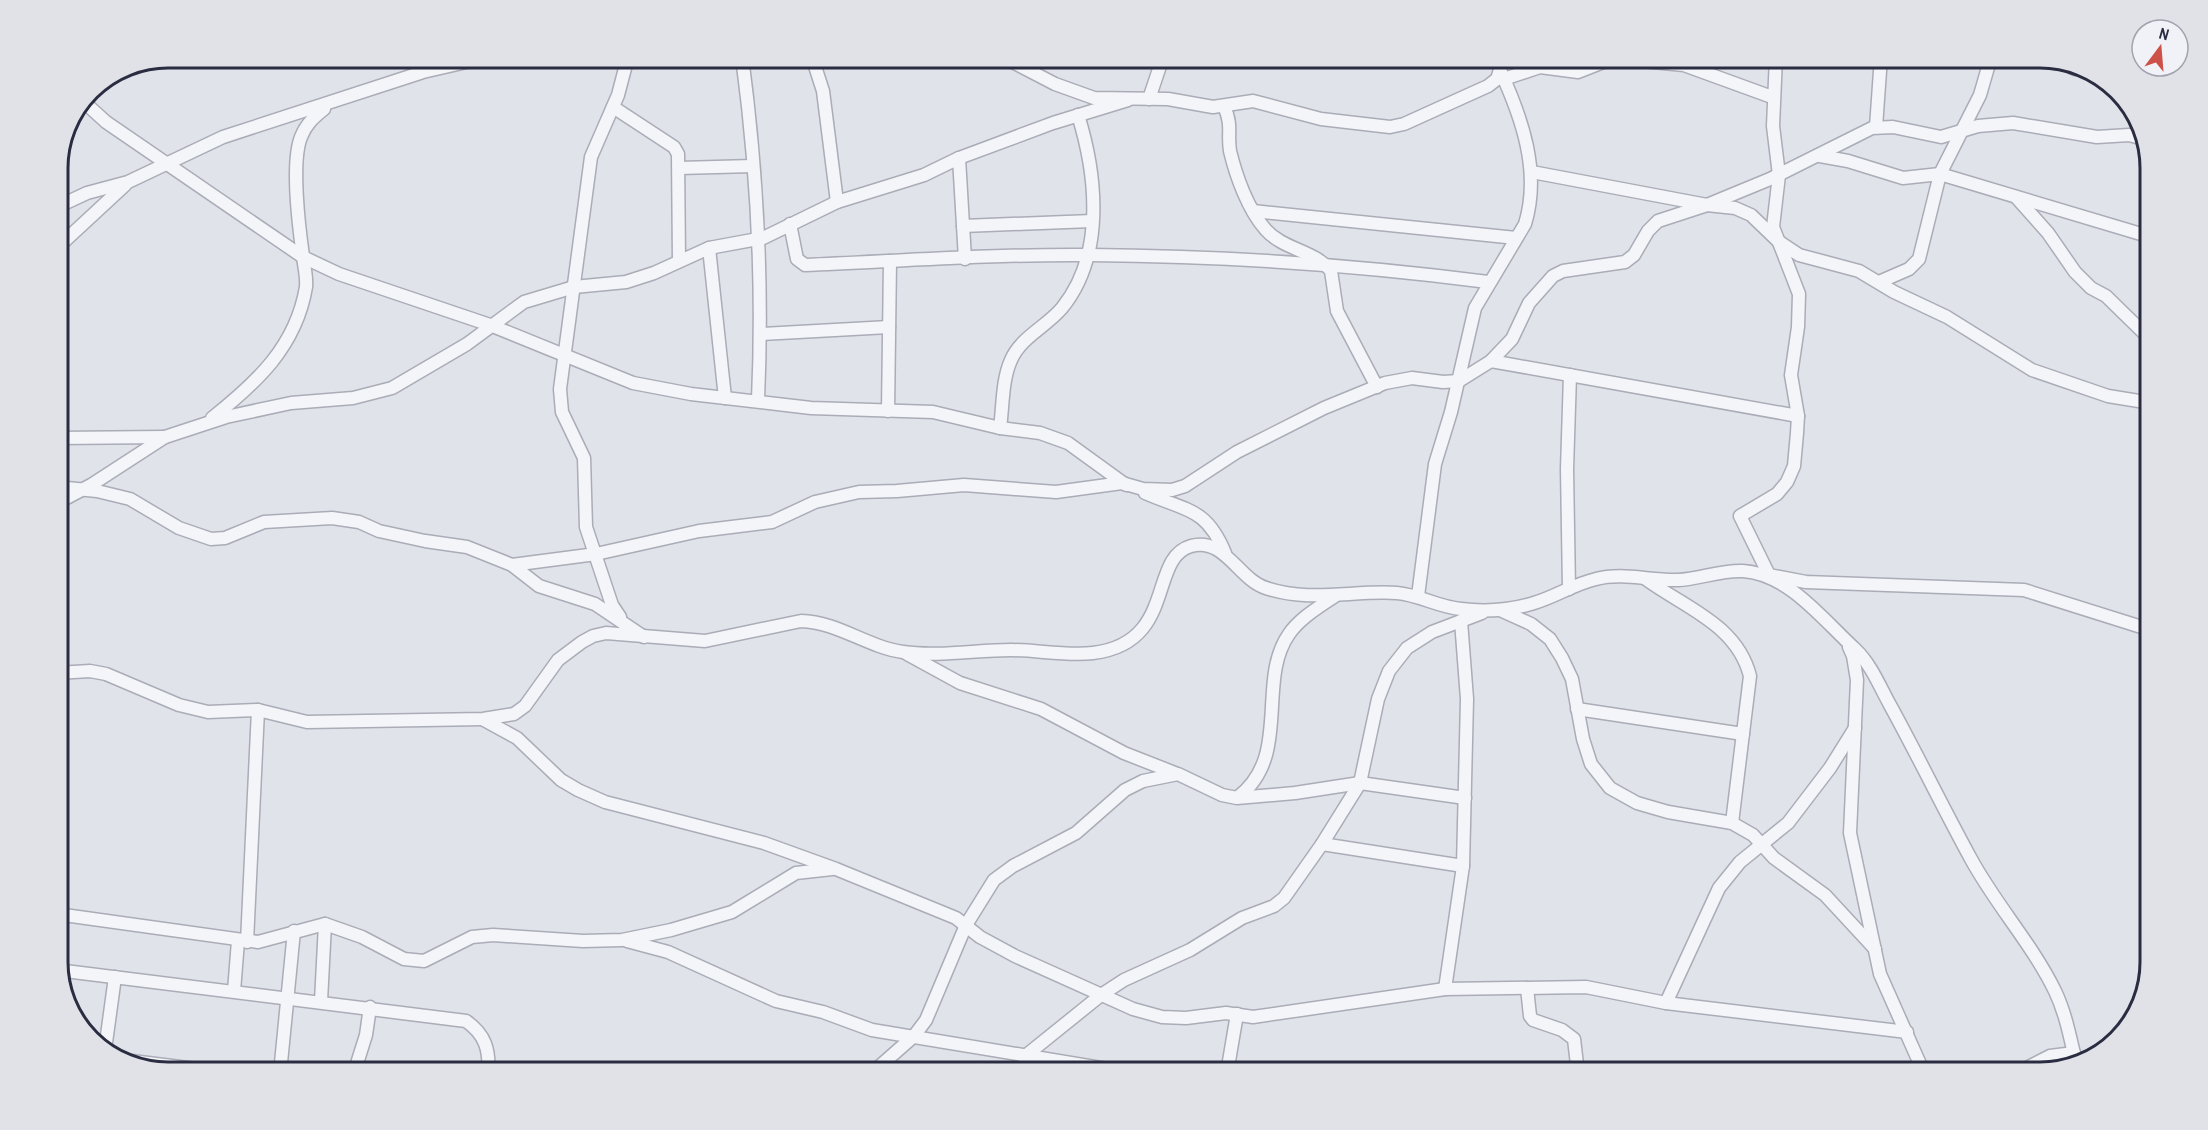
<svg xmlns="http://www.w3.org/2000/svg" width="2208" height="1130" font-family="'Archivo Narrow',sans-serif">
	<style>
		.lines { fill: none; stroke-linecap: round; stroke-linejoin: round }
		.minor-casing { stroke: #aaacb7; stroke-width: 15 }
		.minor { stroke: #f4f5f8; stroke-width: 12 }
		.rim { fill: none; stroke: #2a2d41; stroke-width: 3 }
	</style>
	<rect width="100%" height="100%" fill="#e1e3ea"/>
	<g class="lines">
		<g class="minor-casing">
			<g id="minor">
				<path d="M742,57C757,169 763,288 758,400"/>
				<path d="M812,57L823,91L837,202"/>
				<path d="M1003,57L1055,84L1094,98L1168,99L1213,107L1253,101L1321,119L1390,127L1404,124L1488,86L1497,79L1504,57"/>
				<path d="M1776,57L1773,126L1779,175L1773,227L1799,294L1798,327L1791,375L1798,416L1797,433L1794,466L1787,482L1777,494L1740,516L1769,575L1806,582L2024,590L2151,630"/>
				<path d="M2059,61L2075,69L2092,71"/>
				<path d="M1504,79L1540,67L1578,72L1606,61L1621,59L1684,65L1772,97"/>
				<path d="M1149,99L1163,57"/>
				<path d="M84,102L106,122L303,257L339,274L490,325L633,383L691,394L811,408L933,412L1000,428L1040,433L1068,443L1126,485"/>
				<path d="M1224,106C1233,127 1227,132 1230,151C1236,176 1248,210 1266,230C1284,250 1314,250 1331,271L1337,311L1377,387"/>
				<path d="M613,107L674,147L678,154L679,261"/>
				<path d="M1876,127L1881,57"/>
				<path d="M1820,156L1848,161L1903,178L1940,174L2151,237"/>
				<path d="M959,158L965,259"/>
				<path d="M679,168L753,166"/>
				<path d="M1532,172L1707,205L1735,208L1751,215L1778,241L1799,255L1859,271L1894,292L1947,317L2032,370L2108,396L2151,403"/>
				<path d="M2016,197L2048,233L2075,272L2091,288L2106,296L2151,340"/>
				<path d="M57,207L87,193L128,182L223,137L423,72L488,57"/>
				<path d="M1253,211L1516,238"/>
				<path d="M790,224L797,259L805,265C900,261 995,254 1090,255C1223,256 1357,265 1488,282"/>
				<path d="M963,226L1092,221"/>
				<path d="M57,248L125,185"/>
				<path d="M709,248L725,398"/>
				<path d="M1879,282L1909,269L1919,259L1940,174L1980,95L1991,57"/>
				<path d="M761,334L889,327"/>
				<path d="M1491,361L1798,416"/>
				<path d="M888,411L890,261"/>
				<path d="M212,418C256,383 296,347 306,287C307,276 304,267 303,256C299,228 291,162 301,137C306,124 314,117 324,109"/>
				<path d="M1000,428C1003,406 1002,380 1011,360C1021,337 1046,327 1062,308C1105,255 1097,176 1078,115"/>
				<path d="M57,438L165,437"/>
				<path d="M57,487L97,491L130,499L179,528L211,539L225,538L264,522L332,518L359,522L379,531L425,541L467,547L512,565L539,586L595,604L644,637"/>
				<path d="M1145,493C1186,511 1206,507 1225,553"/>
				<path d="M57,503L91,485L165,437L226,417L291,403L353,398L392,388L467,344L524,302L574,287L626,282L654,273L709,248L763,238L837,202L924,175L959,158L1053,123L1128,100"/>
				<path d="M512,565L596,554L699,531L772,522L815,502L859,492L897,491L964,485L1056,492L1122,483L1143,489L1172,490L1185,486L1237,452L1324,408L1385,383L1412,378L1443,382L1459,381L1491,361L1512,339L1529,303L1553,276L1563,271L1625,262L1634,255L1648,231L1658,221L1707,205L1770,179L1872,128L1893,127L1941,137L1978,126L2013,123L2097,137L2129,135L2144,139"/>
				<path d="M1647,580C1686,608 1737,625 1750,676L1732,823"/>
				<path d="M1569,589L1567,469L1570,375"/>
				<path d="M1418,596L1435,464L1451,412L1475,308L1525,224C1541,172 1522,118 1500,70"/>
				<path d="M1500,610L1531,624L1550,639L1562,658L1572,679L1583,739L1591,764L1610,788L1637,803L1668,812L1732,823L1753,835L1774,858L1825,895L1875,949"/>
				<path d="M620,617L612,605L586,527L584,458L562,412L560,389L591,157L618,95L628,57"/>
				<path d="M1849,647L1853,656L1857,680L1850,833L1880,974L1924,1073"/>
				<path d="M907,654L960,683L1041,709L1124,753L1175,773"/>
				<path d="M57,673L90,671L106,674L179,705L208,712L258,710L307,722L483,719L514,714L525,706L558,660L582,642L593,636L606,633L705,641L801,621C838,622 867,647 903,652C938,657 976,650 1011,650C1038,650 1066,656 1093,653C1177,643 1148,558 1191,546C1225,537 1238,579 1266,588C1310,603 1353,590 1397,593C1420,595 1438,607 1461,609C1485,612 1511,610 1534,603C1555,597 1574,584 1596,579C1622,572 1651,581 1678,580C1700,579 1720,570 1743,571C1789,574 1823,620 1855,649C1871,664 1880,687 1890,705C1918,756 1943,808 1971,859C1996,905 2032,944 2055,991C2066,1014 2070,1038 2076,1062"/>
				<path d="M1577,709L1743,734"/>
				<path d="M484,720L517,738L561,780L578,790L605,802L764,843L836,869L956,918L980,937L1015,956L1133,1009L1162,1017L1186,1018L1226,1013L1253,1017L1445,989L1586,987L1666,1003L1907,1032"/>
				<path d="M1238,797C1292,756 1256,681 1289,634C1300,618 1319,607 1335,596"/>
				<path d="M1322,844L1463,866"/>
				<path d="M57,914L258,942L325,924L362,937L404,959L424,961L472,937L493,935L583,941L622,940L671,930L732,912L796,873L832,869"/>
				<path d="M627,941L668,952L776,1001L823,1012L872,1030L1131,1073"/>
				<path d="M247,942L258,710"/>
				<path d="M57,970L466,1021C485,1034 490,1050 488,1073"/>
				<path d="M1527,988L1530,1016L1533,1020L1562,1030L1574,1039L1578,1073"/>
				<path d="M1445,989L1463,866L1467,699L1461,621"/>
				<path d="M234,991L238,941"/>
				<path d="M321,1001L325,924"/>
				<path d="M1666,1003L1719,888L1740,862L1788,823L1830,768L1855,728"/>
				<path d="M105,1050L115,977"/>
				<path d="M1024,1057L1101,995L1124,980L1190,950L1242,918L1274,906L1284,898L1322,844L1360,783L1378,699L1389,671L1407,648L1432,632L1482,613"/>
				<path d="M116,1059L228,1073"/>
				<path d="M280,1073L294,931"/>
				<path d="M354,1073L366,1035L370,1007"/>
				<path d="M872,1073L914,1036L926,1020L966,925L994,880L1013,866L1076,833L1125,790L1143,781L1178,774L1222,795L1237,798L1295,793L1360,783L1465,798"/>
				<path d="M1227,1073L1237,1014"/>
				<path d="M2017,1073L2050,1056L2074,1053"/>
			</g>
		</g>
		<use href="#minor" class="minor"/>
	</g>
	<path d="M0 0H2208V1130H0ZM168 68H2040A100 100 0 0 1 2140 168V962A100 100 0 0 1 2040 1062H168A100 100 0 0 1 68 962V168A100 100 0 0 1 168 68Z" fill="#e1e2e8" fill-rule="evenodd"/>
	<path class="rim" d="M168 68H2040A100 100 0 0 1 2140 168V962A100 100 0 0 1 2040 1062H168A100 100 0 0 1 68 962V168A100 100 0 0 1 168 68Z"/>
	<g transform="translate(2160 48) rotate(16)"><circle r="28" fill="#f1f2f7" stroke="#a1a3ae" stroke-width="1.5"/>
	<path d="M0-4.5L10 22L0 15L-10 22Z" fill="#cd5148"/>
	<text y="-9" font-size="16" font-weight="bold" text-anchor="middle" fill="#2a2d41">N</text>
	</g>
</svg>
